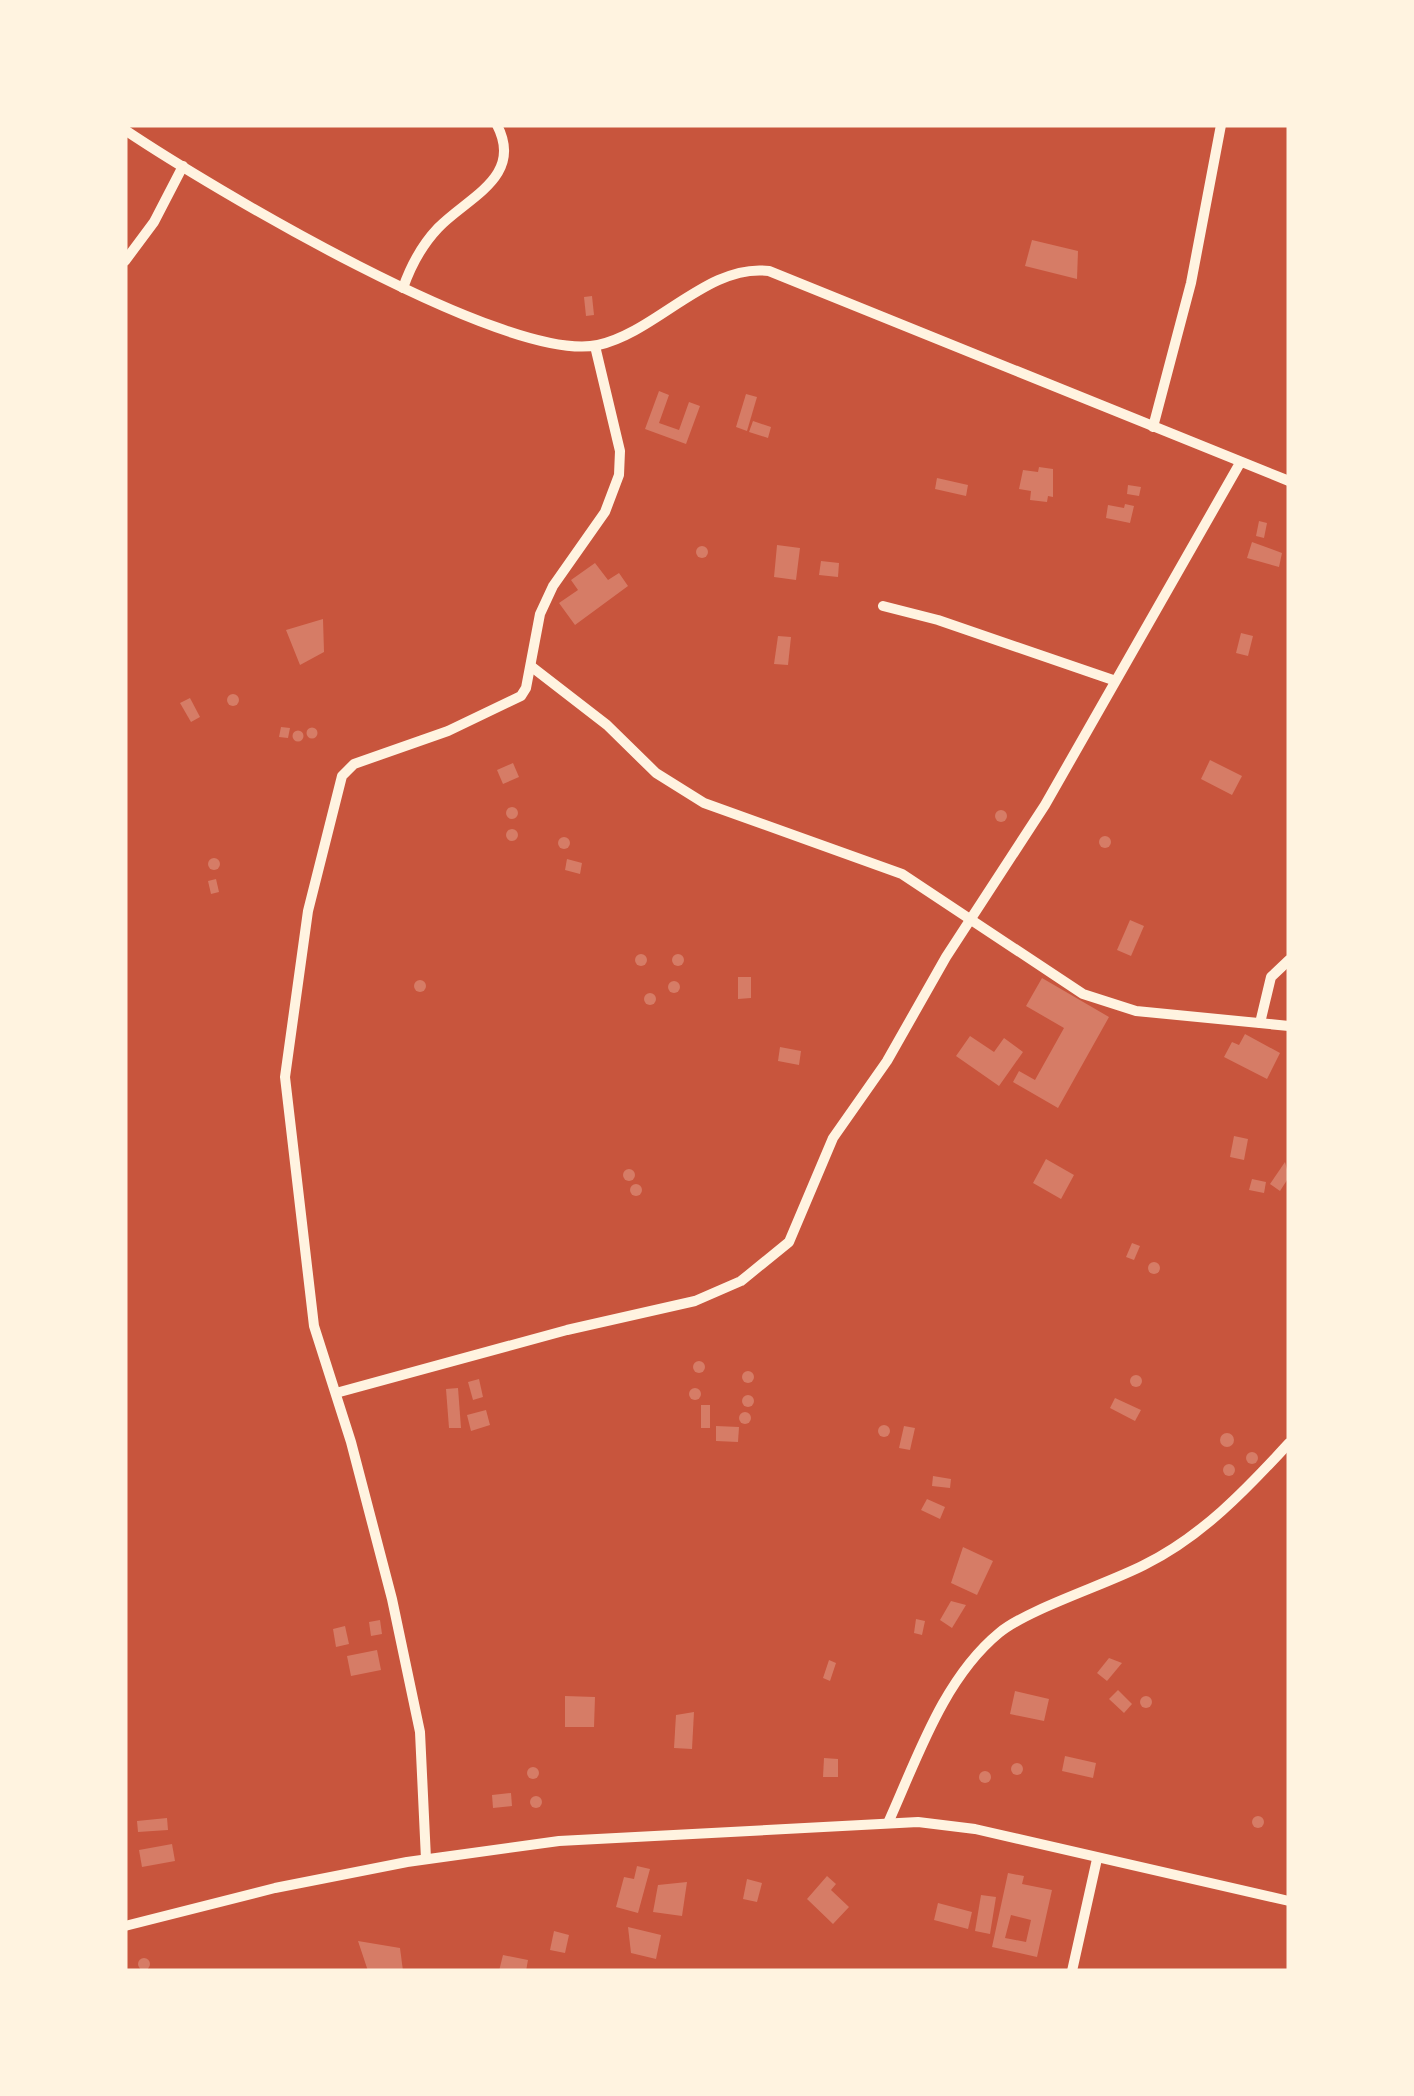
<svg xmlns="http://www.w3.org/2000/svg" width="1414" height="2096" font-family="Ubuntu,sans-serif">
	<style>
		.building { fill: #d67c66; fill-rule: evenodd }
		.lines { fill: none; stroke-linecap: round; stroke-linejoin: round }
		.minor { stroke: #fff3e0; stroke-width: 10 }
	</style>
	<rect width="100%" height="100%" fill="#c8553d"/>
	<g class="building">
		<path d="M1032,240L1078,251L1077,279L1025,266Z"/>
		<path d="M592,296L594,315L586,316L584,297Z"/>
		<path d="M659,391L669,395L659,423L679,430L689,402L700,406L686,444L645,429Z"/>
		<path d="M746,394L757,397L747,431L736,427Z"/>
		<path d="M753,421L771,427L768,438L749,432Z"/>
		<path d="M1039,467L1053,469V497L1048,496L1047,502L1030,500L1031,491L1019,489L1023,470L1038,472Z"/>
		<path d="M937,478L968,485L966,496L935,489Z"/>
		<path d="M1128,485L1141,487L1139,496L1127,494Z"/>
		<path d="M1125,504L1134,506L1130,523L1106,518L1108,505L1124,508Z"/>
		<path d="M1259,521L1267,523L1264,538L1256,536Z"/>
		<path d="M1252,542L1282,553L1279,567L1247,558Z"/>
		<path d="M777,545L800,548L796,580L774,577Z"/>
		<circle cx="702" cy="552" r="6"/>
		<path d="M821,561L839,563L838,577L819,575Z"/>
		<path d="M595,563L608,580L619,573L628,586L575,625L559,603L578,590L571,580Z"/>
		<path d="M323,619L324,652L300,665L286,630Z"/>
		<path d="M1241,633L1253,636L1248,656L1236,653Z"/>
		<path d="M778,636L791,637L788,665L774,664Z"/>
		<circle cx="233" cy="700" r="6"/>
		<path d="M190,698L200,717L191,722L180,703Z"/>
		<path d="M281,727L290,728L288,738L279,737Z"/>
		<circle cx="312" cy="733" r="5.5"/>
		<circle cx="298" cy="736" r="5.5"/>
		<path d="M1210,760L1242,776L1232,795L1201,779Z"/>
		<path d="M513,763L519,777L503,784L497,770Z"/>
		<circle cx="512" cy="813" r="6"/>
		<circle cx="1001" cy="816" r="6"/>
		<circle cx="512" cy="835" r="6"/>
		<circle cx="1105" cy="842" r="6"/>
		<circle cx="564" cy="843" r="6"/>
		<circle cx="214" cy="864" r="6"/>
		<path d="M567,859L582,863L580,874L565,870Z"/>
		<path d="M216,879L219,892L211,894L208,881Z"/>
		<path d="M1130,920L1144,926L1131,956L1117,950Z"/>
		<circle cx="678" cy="960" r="6"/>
		<circle cx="641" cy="960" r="6"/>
		<path d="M738,977H751V998L738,999Z"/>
		<path d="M1042,978L1109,1017L1058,1108L1013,1082L1019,1071L1035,1080L1064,1028L1026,1006Z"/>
		<circle cx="420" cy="986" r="6"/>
		<circle cx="674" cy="987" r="6"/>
		<circle cx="650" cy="999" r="6"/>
		<path d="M1245,1034L1280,1053L1267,1079L1224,1057L1232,1042L1239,1045Z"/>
		<path d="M970,1036L994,1052L1004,1038L1023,1052L999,1086L956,1056Z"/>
		<path d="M780,1047L801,1051L799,1065L778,1061Z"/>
		<path d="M1234,1136L1248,1139L1244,1160L1230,1157Z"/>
		<path d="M1046,1159L1074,1175L1061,1199L1033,1183Z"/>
		<path d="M1285,1162L1289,1177L1280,1191L1270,1184Z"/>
		<circle cx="629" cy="1175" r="6"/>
		<path d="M1252,1179L1266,1182L1264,1193L1249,1190Z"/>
		<circle cx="636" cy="1190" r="6"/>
		<path d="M1132,1243L1140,1246L1134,1260L1126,1257Z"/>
		<circle cx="1154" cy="1268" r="6"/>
		<circle cx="699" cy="1367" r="6"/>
		<circle cx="748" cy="1377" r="6"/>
		<circle cx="1136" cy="1381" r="6"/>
		<path d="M479,1379L483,1397L473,1400L468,1382Z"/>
		<circle cx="695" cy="1394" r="6"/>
		<path d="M458,1388L461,1428H449L446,1389Z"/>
		<circle cx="748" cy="1401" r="6"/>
		<path d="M1115,1398L1141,1410L1135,1421L1110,1408Z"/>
		<rect x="701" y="1405" width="9" height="23"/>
		<path d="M486,1410L490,1425L471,1431L467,1415Z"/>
		<circle cx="745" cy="1418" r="6"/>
		<circle cx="884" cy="1431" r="6"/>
		<path d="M716,1426L739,1427L738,1442L716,1441Z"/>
		<path d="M904,1426L915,1428L910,1450L899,1448Z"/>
		<circle cx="1227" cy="1440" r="7"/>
		<circle cx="1252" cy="1458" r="6"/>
		<circle cx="1229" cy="1470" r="6"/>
		<path d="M933,1476L951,1479L950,1488L932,1486Z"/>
		<path d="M927,1499L945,1507L940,1519L921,1510Z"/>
		<path d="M963,1547L993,1561L977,1595L951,1583Z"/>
		<path d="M951,1601L966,1605L952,1628L940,1620Z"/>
		<path d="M916,1619L925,1621L922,1635L914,1633Z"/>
		<path d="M380,1620L382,1634L371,1636L369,1622Z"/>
		<path d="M345,1626L349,1644L336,1647L333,1629Z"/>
		<path d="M377,1650L381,1670L351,1676L347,1656Z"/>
		<path d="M1109,1658L1122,1663L1107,1681L1097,1673Z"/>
		<path d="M829,1660L836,1663L830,1681L823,1678Z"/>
		<path d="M1118,1690L1132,1704L1124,1713L1109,1699Z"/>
		<path d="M1015,1691L1049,1699L1044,1721L1010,1714Z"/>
		<circle cx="1146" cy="1702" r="6"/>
		<path d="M565,1696L595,1697L594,1727H565Z"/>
		<path d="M694,1712L692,1749L674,1748L676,1715Z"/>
		<path d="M1065,1756L1096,1763L1093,1778L1062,1771Z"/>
		<path d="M824,1758L838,1759V1777H823Z"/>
		<circle cx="1017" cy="1769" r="6"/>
		<circle cx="533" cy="1773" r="6"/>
		<circle cx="985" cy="1777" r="6"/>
		<path d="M511,1793L512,1806L493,1808L492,1795Z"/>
		<circle cx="536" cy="1802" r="6"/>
		<circle cx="1258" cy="1822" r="6"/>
		<path d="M167,1818L168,1830L138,1832L137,1821Z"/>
		<path d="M172,1844L175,1861L142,1867L139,1850Z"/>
		<path d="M637,1866L650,1869L638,1913L616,1907L624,1877L634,1879Z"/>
		<path d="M1008,1873L1024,1876L1022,1884L1052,1890L1037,1957L992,1947ZM1011,1915L1031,1920L1026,1942L1005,1938Z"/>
		<path d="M827,1876L836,1884L831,1890L849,1907L833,1924L807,1899Z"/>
		<path d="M747,1879L762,1883L757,1902L743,1899Z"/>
		<path d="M687,1882L682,1916L653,1912L658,1885Z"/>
		<path d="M981,1895L996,1897L990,1934L975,1931Z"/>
		<path d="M938,1903L972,1912L968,1929L934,1920Z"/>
		<path d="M628,1927L661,1935L656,1959L631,1953Z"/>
		<path d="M554,1931L569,1935L565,1953L550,1950Z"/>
		<path d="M358,1941L400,1948L403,1971H368Z"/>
		<path d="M503,1955L528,1960L526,1971H499Z"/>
		<circle cx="144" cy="1964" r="6"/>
	</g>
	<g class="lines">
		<g class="minor">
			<path d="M125,130C207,185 507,365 598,345C657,332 708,263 769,271L1289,481"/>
			<path d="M125,261L154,222L183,166"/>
			<path d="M403,288C411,265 421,246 438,228C468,197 524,177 497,125"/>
			<path d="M1153,427L1191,283L1221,125"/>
			<path d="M883,606L938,620L1113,680"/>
			<path d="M532,667L607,725L656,773L704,803L902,874L1083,994L1136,1011L1289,1026"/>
			<path d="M1260,1023L1271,977L1289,960"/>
			<path d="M336,1393L567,1330L695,1301L741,1281L789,1242L833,1138L887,1061L946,957L1045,805L1240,463"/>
			<path d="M888,1823C917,1759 943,1679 999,1633C1028,1609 1105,1585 1144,1565C1201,1537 1246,1490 1289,1443"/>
			<path d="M426,1859L420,1732L392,1599L351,1442L314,1326L285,1077L308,911L342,776L354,764L448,731L521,696L526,688L540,614L553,586L605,512L619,475L620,451L595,346"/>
			<path d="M125,1926L275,1888L407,1862L559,1841L918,1822L975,1829L1289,1901"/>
			<path d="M1072,1971L1097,1859"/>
		</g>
	</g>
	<rect width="1414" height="2096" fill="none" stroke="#fff3e0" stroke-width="255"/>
</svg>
